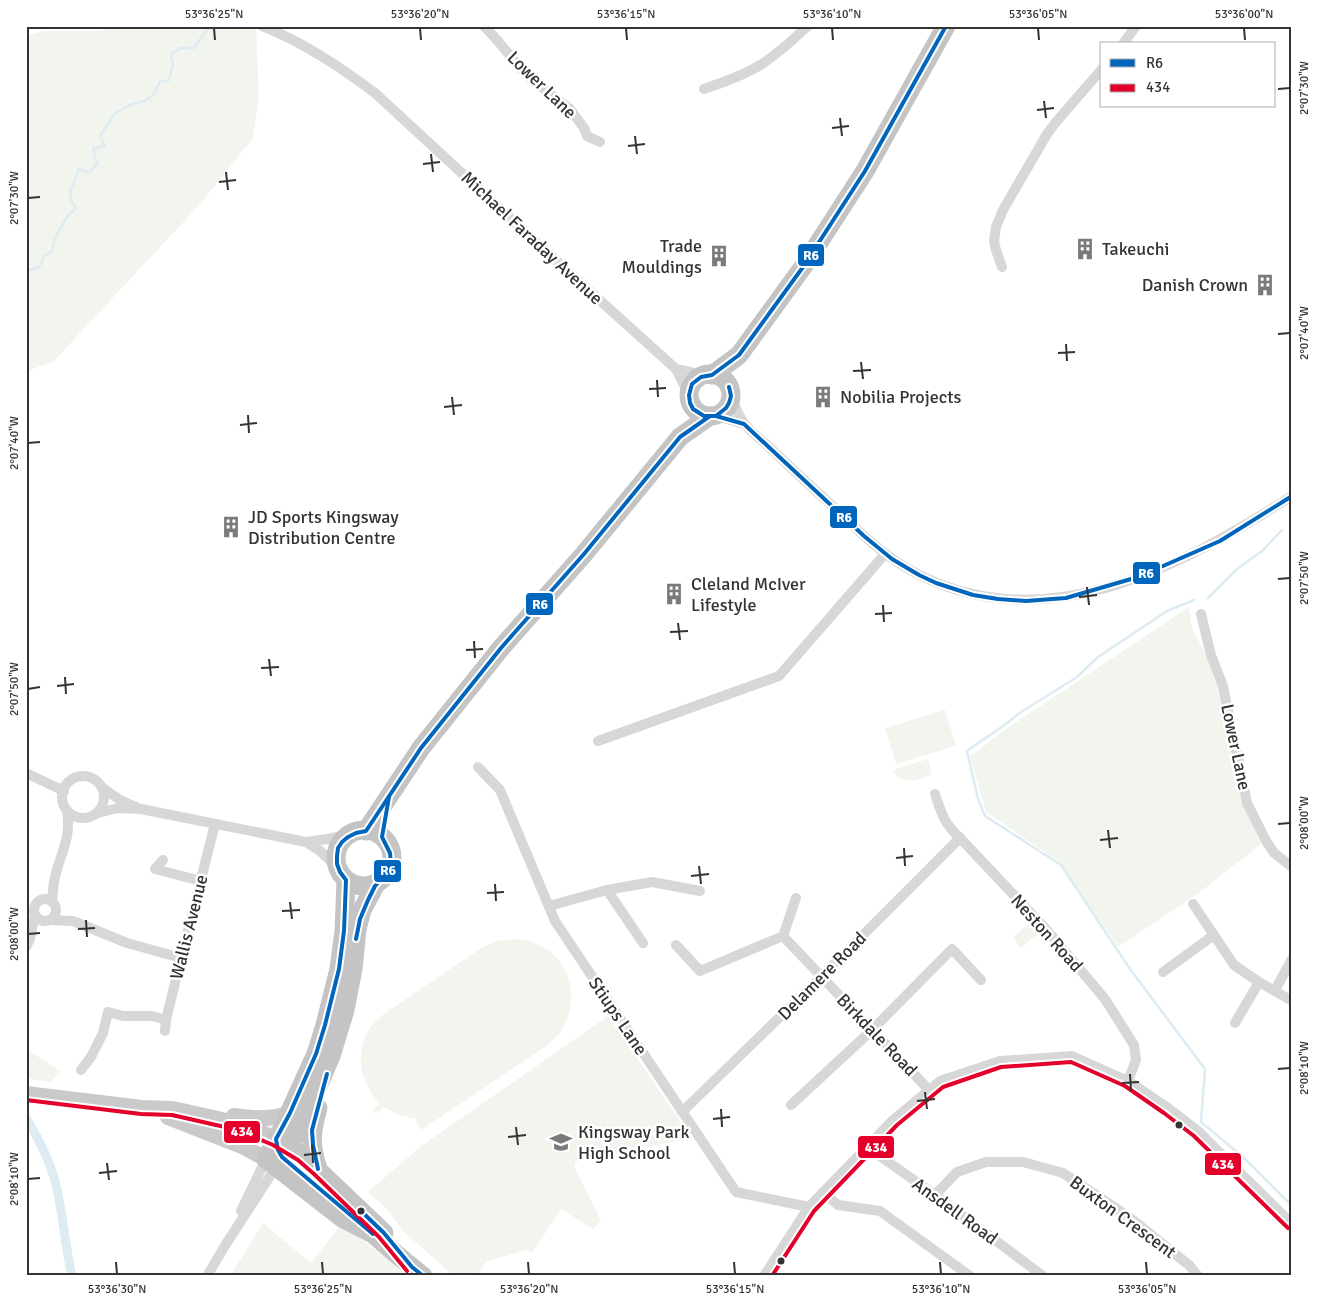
<svg xmlns="http://www.w3.org/2000/svg" width="1318" height="1302" font-family="Signika,sans-serif">
	<style>
		.green { fill: #f1f5ed }
		.lines { fill: none; stroke-linecap: round; stroke-linejoin: round }
		.stream { stroke: #ddebf3; stroke-width: 2.5 }
		.canal { stroke: #ddebf3; stroke-width: 9 }
		.street { stroke: #d7d7d7; stroke-width: 10 }
		.primary { stroke: #cacaca; stroke-width: 16 }
		.highway { stroke: #c4c4c4; stroke-width: 19 }
		.bus-1-casing { stroke: #fff; stroke-width: 8 }
		.bus-2-casing { stroke: #fff; stroke-width: 8 }
		.bus-1 { stroke: #0065bd; stroke-width: 4 }
		.bus-2 { stroke: #e4002b; stroke-width: 4 }
		.ticks { fill: none; stroke: #333; stroke-width: 2 }
		.bus-dot { fill: #333; stroke: #fff; stroke-width: 2 }
		.labels { text-anchor: middle; stroke-width: 5; stroke-linejoin: round; paint-order: stroke }
		.street-label { font-size: 18px; fill: #333; stroke: #fff }
		.poi-label { font-size: 18px; fill: #333; stroke: #fff; text-anchor: start }
		.line-badge { stroke: #fff; stroke-width: 2 }
		.badge-label { font-size: 14px; text-anchor: middle; font-weight: bold; fill: #fff }
		.neatline { fill: none; stroke: #333; stroke-width: 2 }
		.ticks-label { font-size: 12px; text-anchor: middle; fill: #333 }
	</style>
	<rect width="100%" height="100%" fill="#fff"/>
	<g class="green">
		<path d="M108,26H256L259,98L253,138L202,202L53,362L26,371V36L44,31H102Z"/>
		<path d="M1189,607L1192,629L1208,658L1218,682L1242,803L1261,844L1199,893L1118,947L1061,863L986,812L970,756L978,751L1000,733Z"/>
		<path d="M945,710L956,746L896,764L885,728Z"/>
		<path d="M928,759L932,774C919,780 912,783 898,778L893,770Z"/>
		<path d="M1029,924L1038,934L1021,948L1013,937Z"/>
		<path d="M505,940C513,939 520,939 528,941C566,950 581,991 565,1024C561,1033 554,1039 548,1045L421,1130L416,1122L418,1119L401,1116L384,1107L376,1114L372,1110L380,1104C361,1085 354,1053 369,1030C373,1023 379,1018 385,1013L483,947L497,941Z"/>
		<path d="M608,1016L692,1138L575,1162L574,1166L601,1221L593,1229L561,1209L532,1253L527,1250L487,1261L475,1276H454L403,1231L386,1208L368,1192L420,1147Z"/>
		<path d="M26,1049L57,1069L61,1072L50,1082L26,1078Z"/>
		<path d="M263,1223L311,1263L342,1224L408,1276H230Z"/>
	</g>
	<g class="lines">
		<g class="stream">
			<path d="M26,271L39,267L44,256L52,252L54,240L67,217L76,208L70,198L71,190L79,169L89,173L97,164L93,149L105,146L100,136L114,114L130,105L145,101L154,94L160,82L168,81L173,67L171,55L180,48H194L208,28L207,26"/>
			<path d="M1208,598L1237,569L1262,551L1282,530"/>
			<path d="M1194,600L1167,611L1098,657L1077,677L1018,714C1003,728 984,738 967,751L978,799L985,816L1061,865L1130,969L1205,1069L1201,1122L1243,1157L1292,1206"/>
		</g>
		<path class="canal" d="M26,1118C39,1139 50,1160 56,1185C63,1214 65,1246 72,1276"/>
		<g class="street">
			<path d="M262,26C303,42 340,67 375,93L584,286L676,369L689,395"/>
			<path d="M484,26L498,41L526,75L570,109L584,128L587,136L600,142"/>
			<path d="M1123,44L1136,26"/>
			<path d="M704,89C724,82 744,75 762,64C779,53 793,39 808,26"/>
			<path d="M1002,267L996,250L994,241L996,227L1003,210L1047,134L1056,122L1102,69"/>
			<path d="M676,369L691,372L701,377"/>
			<path d="M731,396C735,405 738,416 744,423C750,432 761,439 769,447C788,465 807,483 827,501C852,524 875,549 905,567C1037,645 1177,569 1292,496"/>
			<path d="M716,416L744,424"/>
			<path d="M1201,614L1211,655L1223,686L1247,803L1265,839L1274,853L1292,867"/>
			<path d="M598,741L779,676L885,554"/>
			<path d="M478,767L500,790L555,921L736,1192L809,1207"/>
			<path d="M26,773L64,791"/>
			<circle cx="83" cy="797" r="21"/>
			<path d="M103,788L120,800L136,807"/>
			<path d="M935,794C942,815 944,823 960,838L1046,929L1105,999L1134,1045L1136,1060L1128,1081"/>
			<path d="M98,813L118,808L141,809L306,842L328,839L352,833"/>
			<path d="M306,842L320,851L338,868"/>
			<path d="M163,860L155,869L201,881"/>
			<path d="M607,890L643,943"/>
			<circle cx="45" cy="910" r="11"/>
			<path d="M52,902C53,895 53,888 54,882C59,854 72,841 67,810"/>
			<path d="M1193,904L1234,965L1259,982L1292,1001"/>
			<path d="M549,906L607,890L652,882L700,891"/>
			<path d="M51,920L73,921L127,943L181,958"/>
			<path d="M783,936L929,1090"/>
			<path d="M676,945L700,971L783,936L796,898"/>
			<path d="M26,947L30,939L35,915"/>
			<path d="M1163,972L1214,935"/>
			<path d="M1275,990L1292,959"/>
			<path d="M1235,1023L1259,982"/>
			<path d="M165,1031L166,1020L181,958L215,824"/>
			<path d="M81,1070L91,1057L103,1033L108,1012L123,1016H152L166,1020"/>
			<path d="M791,1105L872,1030L952,949L981,980"/>
			<path d="M682,1112L821,977L960,838"/>
			<path d="M867,1147L935,1195L1043,1276"/>
			<path d="M823,1192L838,1205L880,1211L970,1276"/>
			<path d="M935,1195L957,1172L986,1162H1023L1063,1173L1129,1217L1190,1266L1198,1276"/>
			<path d="M241,1211L266,1159"/>
			<path d="M207,1276L226,1244L276,1167"/>
			<path d="M764,1276L809,1207L893,1120L940,1081L1000,1061L1072,1056L1128,1081L1168,1108L1198,1131L1292,1224"/>
		</g>
		<g class="primary">
			<path d="M26,1094L142,1108L173,1109L240,1124L276,1139"/>
			<path d="M234,1116C254,1119 271,1120 290,1113"/>
			<path d="M168,1117L242,1146L266,1159"/>
		</g>
		<g class="highway">
			<circle cx="710" cy="395" r="21"/>
			<path d="M712,375L739,355L803,267L865,171L946,26"/>
			<circle cx="364" cy="858" r="28"/>
			<path d="M366,831L421,748L501,648L584,554L680,437L710,416"/>
			<path d="M346,880L344,931L339,969L325,1025L316,1054L281,1131L266,1159L342,1218L373,1234L396,1254L423,1276"/>
			<path d="M279,1141L302,1155L384,1233"/>
			<path d="M276,1167L289,1148L301,1126L331,1056L345,1010L353,969L357,929L362,910L376,884"/>
			<path d="M318,1169C310,1144 311,1133 318,1108"/>
		</g>
		<g class="bus-1-casing">
			<g id="bus-1">
				<path d="M729,387L731,396L729,403L726,408L716,416H704L693,409L690,403L689,395L692,384L701,377L712,375L739,355L803,267L865,171L946,26"/>
				<path d="M716,416L744,424L864,536L892,559L919,575L936,583L973,595L998,599L1026,601L1066,598L1138,577L1220,541L1292,496"/>
				<path d="M356,939L360,919L368,900L375,886L386,874L391,864L390,853L382,837L389,797"/>
				<path d="M318,1169L313,1145L312,1130L327,1074"/>
				<path d="M361,1211L384,1233L412,1267L423,1276"/>
				<path d="M373,1234L282,1157L278,1150L276,1139L290,1113L316,1054L325,1025L339,969L344,931L346,880L340,872L337,864V856L338,848L342,842L348,837L356,833L366,831L421,748L501,648L584,554L680,437L710,416"/>
			</g>
		</g>
		<g class="bus-2-casing">
			<g id="bus-2">
				<path d="M26,1100L141,1114L172,1115L238,1130L273,1145L298,1160L314,1174L379,1237L407,1271"/>
				<path d="M772,1276L814,1211L897,1125L943,1087L1001,1067L1071,1062L1125,1086L1164,1113L1194,1136L1288,1228"/>
			</g>
		</g>
		<use href="#bus-1" class="bus-1"/>
		<use href="#bus-2" class="bus-2"/>
	</g>
	<path class="ticks" d="M214,28L215,40M420,28L421,40M626,28L627,40M832,28L833,40M1038,28L1039,40M1244,28L1245,40M1278,89L1290,88M1044,101L1046,118M1037,110L1054,108M840,118L842,136M832,128L849,126M635,136L637,154M628,146L645,144M431,154L433,172M423,164L440,162M226,172L228,190M219,182L236,180M28,198L40,197M1278,334L1290,333M1066,344L1067,361M1058,353L1075,352M861,362L863,379M853,371L871,370M657,380L658,397M649,389L666,388M452,397L454,415M444,407L462,405M248,415L249,433M240,425L257,423M28,443L40,442M1278,579L1290,578M1087,587L1089,605M1079,597L1097,595M883,605L884,622M875,614L892,613M678,623L680,640M670,632L688,631M474,641L475,658M466,650L483,649M269,659L271,676M261,668L279,667M65,677L66,694M57,686L74,684M28,689L40,687M1278,824L1290,823M1108,830L1110,848M1100,840L1118,838M904,848L905,866M896,858L913,856M699,866L701,884M691,876L709,874M495,884L496,901M487,893L504,892M290,902L292,919M282,911L300,910M86,920L87,937M78,929L95,928M28,934L40,933M1278,1069L1290,1068M1130,1074L1131,1091M1122,1083L1139,1082M925,1092L927,1109M917,1101L935,1099M721,1109L722,1127M713,1119L730,1117M516,1127L518,1145M508,1137L526,1135M312,1145L313,1163M304,1155L321,1153M107,1163L109,1180M99,1173L117,1171M28,1179L40,1178M116,1262L117,1274M322,1262L323,1274M528,1262L529,1274M734,1262L735,1274M940,1262L941,1274M1146,1262L1147,1274"/>
	<defs>
		<g id="building-bare" transform="scale(1.725)"><path d="M-4-6H4V6H1V3H-1V6H-4ZM-2.5-4.3h1.7v1.8h-1.7ZM.8-4.3h1.7v1.8H.8ZM-2.5-1h1.7V.8h-1.7ZM.8-1h1.7V.8H.8Z" fill="#7a7a7a" stroke="#fff" stroke-width="2.5" paint-order="stroke"/></g>
		<g id="school-bare" transform="scale(1.725)"><path d="M0-5L7-2L0 1L-7-2ZM-4 1L0 2.5L4 1V4Q0 6-4 4Z" fill="#7a7a7a" stroke="#fff" stroke-width="2.5" paint-order="stroke"/></g>
	</defs>
	<g fill-rule="evenodd">
		<use href="#building-bare" x="1085" y="249"/>
		<use href="#building-bare" x="719" y="256"/>
		<use href="#building-bare" x="1265" y="285"/>
		<use href="#building-bare" x="823" y="397"/>
		<use href="#building-bare" x="231" y="527"/>
		<use href="#building-bare" x="674" y="594"/>
		<use href="#school-bare" x="561" y="1142"/>
	</g>
	<g class="bus-dot">
		<circle cx="1179" cy="1125" r="4.5"/>
		<circle cx="361" cy="1211" r="4.5"/>
		<circle cx="781" cy="1261" r="4.5"/>
	</g>
	<g class="labels">
		<g class="street-label">
			<text transform="translate(542 85) rotate(44)" y="6">Lower Lane</text>
			<text transform="translate(532 238) rotate(43)" y="6">Michael Faraday Avenue</text>
			<text transform="translate(1236 747) rotate(78)" y="6">Lower Lane</text>
			<text transform="translate(189 927) rotate(-76)" y="6">Wallis Avenue</text>
			<text transform="translate(1047 933) rotate(48)" y="6">Neston Road</text>
			<text transform="translate(822 976) rotate(-45)" y="6">Delamere Road</text>
			<text transform="translate(618 1016) rotate(56)" y="6">Stiups Lane</text>
			<text transform="translate(877 1035) rotate(46)" y="6">Birkdale Road</text>
			<text transform="translate(955 1211) rotate(36)" y="6">Ansdell Road</text>
			<text transform="translate(1123 1217) rotate(36)" y="6">Buxton Crescent</text>
		</g>
		<g class="poi-label">
			<text x="702" y="252" text-anchor="end">Trade<tspan x="702" dy="21">Mouldings</tspan></text>
			<text x="1102" y="255">Takeuchi</text>
			<text x="1248" y="291" text-anchor="end">Danish Crown</text>
			<text x="840" y="403">Nobilia Projects</text>
			<text x="248" y="523">JD Sports Kingsway<tspan x="248" dy="21">Distribution Centre</tspan></text>
			<text x="691" y="590">Cleland McIver<tspan x="691" dy="21">Lifestyle</tspan></text>
			<text x="578" y="1138">Kingsway Park<tspan x="578" dy="21">High School</tspan></text>
		</g>
	</g>
	<g class="line-badge">
		<rect x="797" y="243" width="28" height="24" rx="5" fill="#0065bd"/>
		<rect x="829" y="505" width="29" height="24" rx="5" fill="#0065bd"/>
		<rect x="1132" y="561" width="29" height="24" rx="5" fill="#0065bd"/>
		<rect x="525" y="592" width="29" height="24" rx="5" fill="#0065bd"/>
		<rect x="373" y="859" width="29" height="24" rx="5" fill="#0065bd"/>
		<rect x="223" y="1120" width="38" height="24" rx="5" fill="#e4002b"/>
		<rect x="857" y="1135" width="38" height="24" rx="5" fill="#e4002b"/>
		<rect x="1204" y="1152" width="38" height="24" rx="5" fill="#e4002b"/>
	</g>
	<g class="badge-label">
		<text x="811" y="260">R6</text>
		<text x="844" y="522">R6</text>
		<text x="1146" y="578">R6</text>
		<text x="540" y="609">R6</text>
		<text x="388" y="875">R6</text>
		<text x="242" y="1136">434</text>
		<text x="876" y="1152">434</text>
		<text x="1223" y="1169">434</text>
	</g>
	<rect width="1318" height="1302" fill="none" stroke="#ffffff" stroke-width="55"/>
	<rect x="1100" y="42" width="175" height="65" fill="#ffffff" stroke="#adadad"/>
	<rect x="1110" y="59" width="25" height="8" fill="#0065bd" stroke="#adadad"/>
	<text x="1146" y="68" font-size="15" fill="#333333">R6</text>
	<rect x="1110" y="84" width="25" height="8" fill="#e4002b" stroke="#adadad"/>
	<text x="1146" y="92" font-size="15" fill="#333333">434</text>
	<rect x="28" y="28" width="1262" height="1246" class="neatline"/>
	<g class="ticks-label">
		<text x="214" y="18">53°36'25"N</text>
		<text x="420" y="18">53°36'20"N</text>
		<text x="626" y="18">53°36'15"N</text>
		<text x="832" y="18">53°36'10"N</text>
		<text x="1038" y="18">53°36'05"N</text>
		<text x="1244" y="18">53°36'00"N</text>
		<text transform="translate(1304 88) rotate(-90)" y="4">2°07'30"W</text>
		<text transform="translate(14 198) rotate(-90)" y="4">2°07'30"W</text>
		<text transform="translate(1304 333) rotate(-90)" y="4">2°07'40"W</text>
		<text transform="translate(14 443) rotate(-90)" y="4">2°07'40"W</text>
		<text transform="translate(1304 578) rotate(-90)" y="4">2°07'50"W</text>
		<text transform="translate(14 689) rotate(-90)" y="4">2°07'50"W</text>
		<text transform="translate(1304 823) rotate(-90)" y="4">2°08'00"W</text>
		<text transform="translate(14 934) rotate(-90)" y="4">2°08'00"W</text>
		<text transform="translate(1304 1068) rotate(-90)" y="4">2°08'10"W</text>
		<text transform="translate(14 1179) rotate(-90)" y="4">2°08'10"W</text>
		<text x="117" y="1293">53°36'30"N</text>
		<text x="323" y="1293">53°36'25"N</text>
		<text x="529" y="1293">53°36'20"N</text>
		<text x="735" y="1293">53°36'15"N</text>
		<text x="941" y="1293">53°36'10"N</text>
		<text x="1147" y="1293">53°36'05"N</text>
	</g>
</svg>
